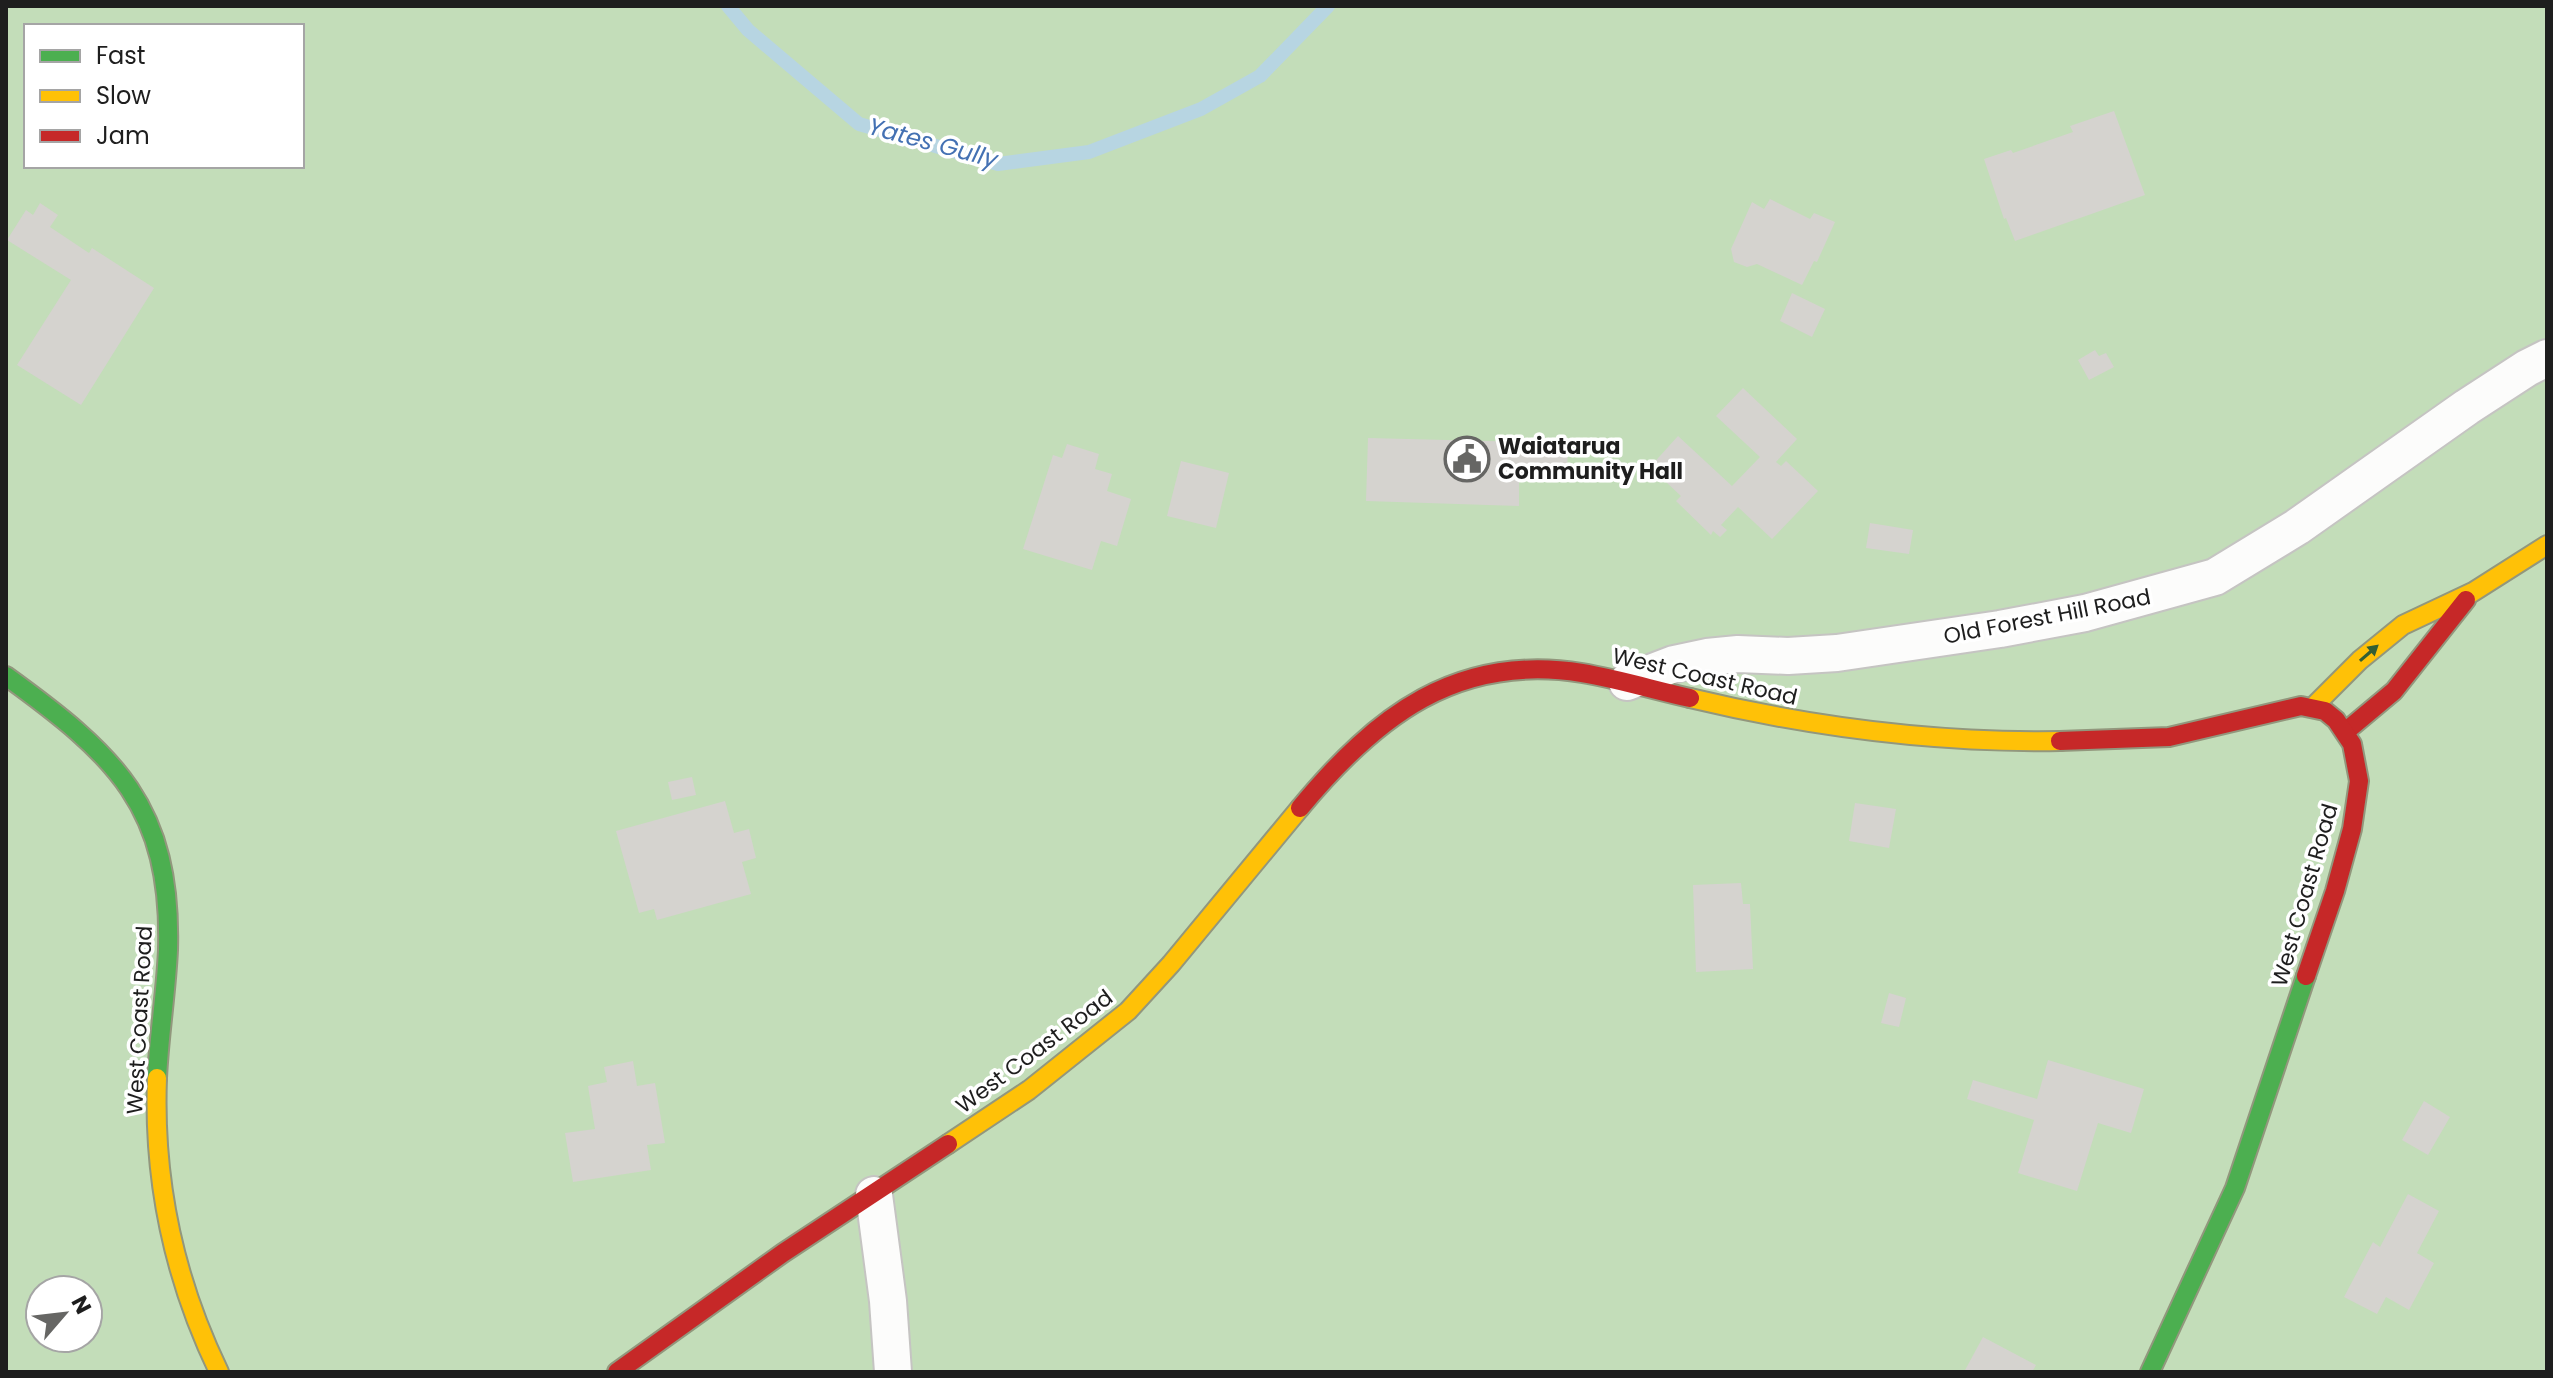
<svg xmlns="http://www.w3.org/2000/svg" width="2553" height="1378" font-family="Poppins,sans-serif">
	<style>
		.forest { fill: #c3ddb9; fill-rule: evenodd }
		.lines { fill: none; stroke-linecap: round; stroke-linejoin: round }
		.stream { stroke: #b7d5e2; stroke-width: 14 }
		.building { fill: #d5d3cf }
		.street-casing { stroke: #c5c4c2; stroke-width: 40 }
		.fast-casing { stroke: #92977d; stroke-width: 22 }
		.slow-casing { stroke: #92977d; stroke-width: 22 }
		.jam-casing { stroke: #92977d; stroke-width: 22 }
		.street { stroke: #fcfcfb; stroke-width: 36 }
		.fast { stroke: #4caf50; stroke-width: 18 }
		.slow { stroke: #ffc107; stroke-width: 18 }
		.jam { stroke: #c62828; stroke-width: 18 }
		.oneway { fill: #335f34 }
		.labels { text-anchor: middle; stroke-width: 7; stroke-linejoin: round; paint-order: stroke }
		.poi-label { font-size: 22px; font-weight: bold; fill: #1e1e1e; stroke: #fff; text-anchor: start }
		.street-label { font-size: 22px; fill: #1e1e1e; stroke: #fff }
		.water-label { font-size: 24px; font-style: italic; fill: #4471b3; stroke: #fff }
	</style>
	<rect width="100%" height="100%" fill="#ecebe6"/>
	<path class="forest" d="M6,6H2547V1372H6ZM26,26H302V166H26ZM40,1290H88V1338H40Z"/>
	<g class="lines">
		<path class="stream" d="M728,6L748,30L859,124L998,164L1089,152L1201,109L1260,76L1328,6"/>
	</g>
	<g class="building">
		<path d="M2114,111L2145,195L2015,241L2006,218L2004,219L1984,159L2011,150L2013,153L2073,132L2070,126Z"/>
		<path d="M1770,199L1810,219L1814,213L1835,222L1817,262L1814,261L1802,285L1757,264L1747,267L1734,262L1731,249L1752,202L1764,209Z"/>
		<path d="M40,203L58,215L50,227L89,253L92,248L154,288L81,405L17,365L71,280L7,240L26,210L33,215Z"/>
		<path d="M1792,293L1825,309L1812,337L1780,321Z"/>
		<path d="M2095,350L2099,356L2106,353L2114,367L2089,380L2078,360Z"/>
		<path d="M1743,388L1797,439L1776,462L1781,466L1786,461L1818,491L1772,539L1738,507L1721,525L1727,530L1720,537L1713,531L1711,535L1676,501L1681,496L1650,467L1678,436L1732,486L1760,457L1716,416Z"/>
		<path d="M1368,438L1568,443L1567,476L1519,475V506L1366,501Z"/>
		<path d="M1067,444L1099,454L1095,469L1112,474L1107,491L1131,499L1117,546L1101,541L1092,570L1023,549L1053,455L1062,458Z"/>
		<path d="M1181,461L1229,473L1216,528L1167,516Z"/>
		<path d="M1870,523L1913,530L1909,554L1866,548Z"/>
		<path d="M692,777L696,795L672,800L668,782Z"/>
		<path d="M725,801L734,833L749,829L756,858L742,862L751,894L657,920L654,909L639,913L616,831Z"/>
		<path d="M1855,803L1896,809L1889,848L1849,841Z"/>
		<path d="M1741,883L1743,904H1750L1753,969L1696,972L1693,885Z"/>
		<path d="M1889,993L1906,998L1899,1027L1881,1023Z"/>
		<path d="M2048,1060L2144,1089L2131,1133L2098,1123L2077,1191L2018,1173L2034,1120L1967,1099L1973,1080L2037,1099Z"/>
		<path d="M633,1061L637,1086L655,1083L665,1143L647,1145L651,1170L573,1182L565,1133L595,1129L588,1086L607,1082L604,1067Z"/>
		<path d="M2424,1101L2450,1117L2428,1155L2402,1140Z"/>
		<path d="M2408,1194L2439,1211L2417,1253L2434,1263L2409,1310L2386,1297L2377,1314L2344,1297L2373,1242L2380,1247Z"/>
		<path d="M1983,1337L2036,1365L2032,1372H1964Z"/>
	</g>
	<g class="lines">
		<g class="street-casing">
			<g id="street">
				<path d="M1627,682L1674,664L1707,657L1738,654L1788,656L1837,653L2000,629L2085,613L2215,577L2297,527L2467,407L2527,368L2547,358"/>
				<path d="M874,1195L888,1301L893,1372"/>
			</g>
		</g>
		<g class="fast-casing">
			<g id="fast">
				<path d="M6,676C115,755 172,806 168,950C166,993 159,1035 157,1078"/>
				<path d="M2150,1372L2235,1188L2306,976"/>
			</g>
		</g>
		<g class="slow-casing">
			<g id="slow">
				<path d="M1690,698C1811,727 1935,743 2060,741"/>
				<path d="M2313,707L2360,660L2403,625L2473,592L2547,545"/>
				<path d="M157,1078C153,1182 174,1279 219,1372"/>
				<path d="M948,1144L1029,1090L1128,1011L1171,964L1300,808"/>
			</g>
		</g>
		<g class="jam-casing">
			<g id="jam">
				<path d="M2345,732L2394,691L2466,600"/>
				<path d="M2060,741L2169,737L2301,706L2325,711L2336,720L2352,744L2359,781L2352,829L2335,891L2306,976"/>
				<path d="M1300,808C1376,716 1457,653 1582,673C1618,679 1654,690 1690,698"/>
				<path d="M617,1372L783,1253L948,1144"/>
			</g>
		</g>
		<use href="#street" class="street"/>
		<use href="#fast" class="fast"/>
		<use href="#slow" class="slow"/>
		<use href="#jam" class="jam"/>
	</g>
	<defs><path id="oneway-solid" d="M-6-.8H1V-3.2L6.5 0L1 3.2V.8H-6Z" transform="scale(2)"/></defs>
	<use class="oneway" href="#oneway-solid" transform="translate(2369 653) rotate(-41)"/>
	<defs>
		<g id="civic-ring" transform="scale(2.3)"><circle r="9.5" fill="#fff" stroke="#666664" stroke-width="1.5"/><path d="M-.6-6.5H3V-4.5H.6V-3L4-1V1h2V6H-6V1h2V-1L-.6-3ZM-1.2 2.5V6h2.4V2.5Z" fill="#666664"/></g>
	</defs>
	<g fill-rule="evenodd">
		<use href="#civic-ring" x="1467" y="459"/>
	</g>
	<g class="labels">
		<g class="poi-label">
			<text x="1498" y="454">Waiatarua<tspan x="1498" dy="25">Community Hall</tspan></text>
		</g>
		<g class="street-label">
			<text transform="translate(2047 616) rotate(-11)" y="8">Old Forest Hill Road</text>
			<text transform="translate(1705 676) rotate(13)" y="8">West Coast Road</text>
			<text transform="translate(2304 895) rotate(-74)" y="8">West Coast Road</text>
			<text transform="translate(139 1020) rotate(-87)" y="8">West Coast Road</text>
			<text transform="translate(1034 1051) rotate(-37)" y="8">West Coast Road</text>
		</g>
		<g class="water-label">
			<text transform="translate(933 143) rotate(15)" y="8">Yates Gully</text>
		</g>
	</g>
	<rect width="2553" height="1378" fill="none" stroke="#1e1e1e" stroke-width="16"/>
	<rect x="24" y="24" width="280" height="144" fill="#ffffff" stroke="#a5a5a5" stroke-width="2"/>
	<rect x="40" y="50" width="40" height="12" fill="#4caf50" stroke="#a5a5a5" stroke-width="2"/>
	<text x="96" y="64" font-size="24" fill="#1e1e1e">Fast</text>
	<rect x="40" y="90" width="40" height="12" fill="#ffc107" stroke="#a5a5a5" stroke-width="2"/>
	<text x="96" y="104" font-size="24" fill="#1e1e1e">Slow</text>
	<rect x="40" y="130" width="40" height="12" fill="#c62828" stroke="#a5a5a5" stroke-width="2"/>
	<text x="96" y="144" font-size="24" fill="#1e1e1e">Jam</text>
	<g transform="translate(64 1314) rotate(62)"><circle r="38" fill="#ffffff" stroke="#a5a5a5" stroke-width="2"/>
	<path d="M0-6L14 30L0 20L-14 30Z" fill="#666664"/>
	<text y="-12" font-size="22" font-weight="bold" text-anchor="middle" fill="#1e1e1e">N</text>
	</g>
</svg>
